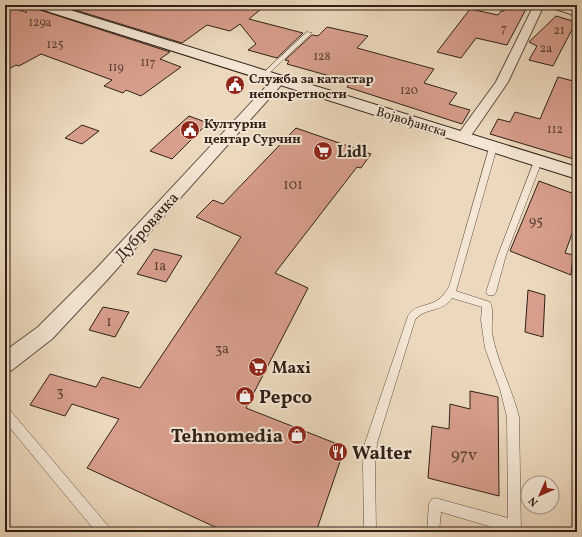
<svg xmlns="http://www.w3.org/2000/svg" width="582" height="537" font-family="Vollkorn,serif">
	<style>
		.building { fill: #d79e8c; stroke: #302018 }
		.lines { fill: none; stroke-linecap: round; stroke-linejoin: round }
		.lane-casing { stroke: #5f4e41; stroke-width: 1 }
		.street-casing { stroke: #5f4e41; stroke-width: 2 }
		.secondary-casing { stroke: #302018; stroke-width: 2 }
		.path { stroke: #302018; stroke-width: 1.5; stroke-dasharray: 2 1.5; stroke-linecap: butt }
		.lane { fill: #f3e6d4; fill-rule: evenodd }
		.street { fill: #f3e6d4; fill-rule: evenodd }
		.secondary { fill: #f3e6d4; fill-rule: evenodd }
		.labels { text-anchor: middle; stroke-width: 4; stroke-linejoin: round; paint-order: stroke }
		.far-number-label { font-size: 12px; fill: #5a4035 }
		.far-poi-label { font-size: 13px; font-weight: bold; fill: #302018; stroke: #f3e6d4; text-anchor: start }
		.far-street-label { font-size: 13px; fill: #302018; stroke: #f3e6d4 }
		.number-label { font-size: 14px; fill: #5a4035 }
		.poi-label { font-size: 16px; font-weight: bold; fill: #302018; stroke: #f3e6d4; text-anchor: start }
		.street-label { font-size: 16px; fill: #302018; stroke: #f3e6d4 }
		.near-number-label { font-size: 17px; fill: #5a4035 }
		.near-poi-label { font-size: 19px; font-weight: bold; fill: #302018; stroke: #f3e6d4; text-anchor: start }
	</style>
	<rect width="100%" height="100%" fill="#ecd9bd"/>
	<filter id="stains"><feTurbulence type="fractalNoise" baseFrequency=".005" numOctaves="4"/><feColorMatrix values="0 0 0 0 .2 0 0 0 0 .09 0 0 0 0 .02 0 0 0 .5 -.17"/></filter>
	<radialGradient id="worn" r=".72"><stop offset=".6" stop-color="#630" stop-opacity="0"/><stop offset="1" stop-color="#630" stop-opacity=".3"/></radialGradient>
	<g class="building">
		<path d="M16,5H34L37,9L170,52L160,59L181,67L141,96L126,90L123,93L104,86L112,80L41,54L19,66L16,65L5,71V10Z"/>
		<path d="M59,5H266L249,19L303,33L277,58L248,50L256,44L240,24L230,31L207,25L182,43Z"/>
		<path d="M508,5L526,9L507,45L476,38L461,58L437,52L470,9L498,15L501,11H504Z"/>
		<path d="M556,16L576,22L553,66L529,60L537,46L529,42Z"/>
		<path d="M327,27L368,36L357,48L434,69L424,83L457,93L449,104L470,110L462,124L347,87L351,82L287,64L289,61L285,60L312,35L318,36Z"/>
		<path d="M558,77L577,82V160L490,134L498,119L510,122L515,112L540,119Z"/>
		<path d="M189,116L208,123L172,159L150,151Z"/>
		<path d="M82,125L99,131L82,144L65,138Z"/>
		<path d="M296,128L371,154L361,168L357,167L275,273L308,288L246,408L345,447L316,532H226L87,468L119,419L72,404L65,416L30,405L50,374L96,387L102,377L140,388L241,237L196,217L213,200L223,204Z"/>
		<path d="M539,181L577,195V220L565,253L573,255L571,275L510,251Z"/>
		<path d="M154,249L182,256L166,282L137,274Z"/>
		<path d="M528,290L545,295L543,337L525,332Z"/>
		<path d="M103,307L129,312L115,337L89,330Z"/>
		<path d="M470,391L498,397L499,496L428,478L432,426L449,429L450,404L470,409Z"/>
	</g>
	<g class="lines">
		<g class="lane-casing">
			<g id="lane">
				<path d="M307,32L312,33L266,76H262V74Z"/>
				<path d="M490,145H496L497,147L456,291L490,302C494,309 491,325 492,333C497,362 512,388 519,417L521,532H509L441,512L439,532H427L429,504L431,500L435,498L508,518L507,417L500,389L485,348L481,320L482,307L452,298C443,313 424,307 415,320L377,443L375,464L376,532H364L363,464L365,443L408,316C415,305 425,307 436,301C442,298 445,293 449,287Z"/>
				<path d="M535,159H538L542,161L506,255L496,292L494,295H488L486,292L498,255Z"/>
				<path d="M5,408L9,409L109,527L110,532H96L5,422Z"/>
			</g>
		</g>
		<g class="street-casing">
			<g id="street">
				<path d="M534,5H544L508,82L468,140L463,141L458,140L456,137L496,82Z"/>
				<path d="M548,5H563L577,10V16L549,7Z"/>
				<path d="M279,76L283,77L285,80L283,83L107,280L52,339L12,370L5,372V351L38,327L95,270L275,77Z"/>
			</g>
		</g>
		<g class="secondary-casing">
			<path id="secondary" d="M35,5H54L577,167V179L37,8Z"/>
		</g>
		<path class="path" d="M5,5L28,13"/>
		<use href="#lane" class="lane"/>
		<use href="#street" class="street"/>
		<use href="#secondary" class="secondary"/>
	</g>
	<defs>
		<g id="civic-disc" transform="scale(1)"><circle r="9.5" fill="#8f2418" stroke="#f3e6d4"/><path d="M-.6-6.5H3V-4.5H.6V-3L4-1V1h2V6H-6V1h2V-1L-.6-3ZM-1.2 2.5V6h2.4V2.5Z" fill="#fff"/></g>
		<g id="supermarket-disc" transform="scale(1)"><circle r="9.5" fill="#8f2418" stroke="#f3e6d4"/><path d="M-6-5.5h2.5l.6 2H6L4.5 2H-2.5L-4.4-4H-6ZM-1.5 3.2a1.3 1.3 0 1 0 .1 0ZM3 3.2a1.3 1.3 0 1 0 .1 0Z" fill="#fff"/></g>
		<g id="shop-disc" transform="scale(1)"><circle r="9.5" fill="#8f2418" stroke="#f3e6d4"/><path d="M-5-2.5h2.3a2.7 3.5 0 0 1 5.4 0H5L5.5 6h-11ZM-1.5-2.5h3a1.5 2.3 0 0 0-3 0Z" fill="#fff"/></g>
		<g id="restaurant-disc" transform="scale(1)"><circle r="9.5" fill="#8f2418" stroke="#f3e6d4"/><path d="M-5-6h1v4h1v-4h1v4h1v-4h1v5L-1.5 .5V6h-2V.5L-5-1ZM5-6V6H3V1.5H1.5Q1.5-4 5-6Z" fill="#fff"/></g>
	</defs>
	<g fill-rule="evenodd">
		<use href="#civic-disc" x="235" y="85"/>
		<use href="#civic-disc" x="190" y="130"/>
		<use href="#supermarket-disc" x="323" y="151"/>
		<use href="#supermarket-disc" x="258" y="367"/>
		<use href="#shop-disc" x="245" y="396"/>
		<use href="#shop-disc" x="297" y="435"/>
		<use href="#restaurant-disc" x="338" y="452"/>
	</g>
	<g class="labels">
		<g class="far-number-label">
			<text x="40" y="26">129a</text>
			<text x="504" y="32">7</text>
			<text x="559" y="34">21</text>
			<text x="55" y="48">125</text>
			<text x="546" y="52">2a</text>
			<text x="322" y="60">128</text>
			<text x="148" y="66">117</text>
			<text x="116" y="71">119</text>
			<text x="409" y="94">120</text>
			<text x="555" y="133">112</text>
		</g>
		<g class="far-poi-label">
			<text x="249" y="83">Служба за катастар<tspan x="249" dy="15">непокретности</tspan></text>
			<text x="204" y="128">Културни<tspan x="204" dy="15">центар Сурчин</tspan></text>
		</g>
		<g class="far-street-label">
			<text transform="translate(412 121) rotate(17)" y="5">Војвођанска</text>
		</g>
		<g class="number-label">
			<text x="293" y="189">101</text>
			<text x="536" y="225">95</text>
			<text x="160" y="270">1a</text>
			<text x="109" y="326">1</text>
			<text x="222" y="353">3a</text>
			<text x="60" y="396">3</text>
		</g>
		<g class="poi-label">
			<text x="337" y="157">Lidl</text>
			<text x="272" y="373">Maxi</text>
		</g>
		<g class="street-label">
			<text transform="translate(146 226) rotate(-48)" y="6">Дубровачка</text>
		</g>
		<g class="near-number-label">
			<text x="464" y="460">97v</text>
		</g>
		<g class="near-poi-label">
			<text x="259" y="403">Pepco</text>
			<text x="283" y="442" text-anchor="end">Tehnomedia</text>
			<text x="352" y="459">Walter</text>
		</g>
	</g>
	<rect width="582" height="537" fill="none" stroke="#ecd9bd" stroke-width="20"/>
	<rect x="6" y="6" width="570" height="525" fill="none" stroke="#302018" stroke-width="2"/>
	<rect x="10" y="10" width="562" height="517" fill="none" stroke="#302018"/>
	<g transform="translate(540 495) rotate(225)"><circle r="19" fill="#f3e6d4" stroke="#a59789"/>
	<path d="M0-3L7 15L0 10L-7 15Z" fill="#8f2418"/>
	<text y="-6" font-size="11" font-weight="bold" text-anchor="middle" fill="#302018">N</text>
	</g>
	<rect width="100%" height="100%" filter="url(#stains)"/>
	<rect width="100%" height="100%" fill="url(#worn)"/>
</svg>
